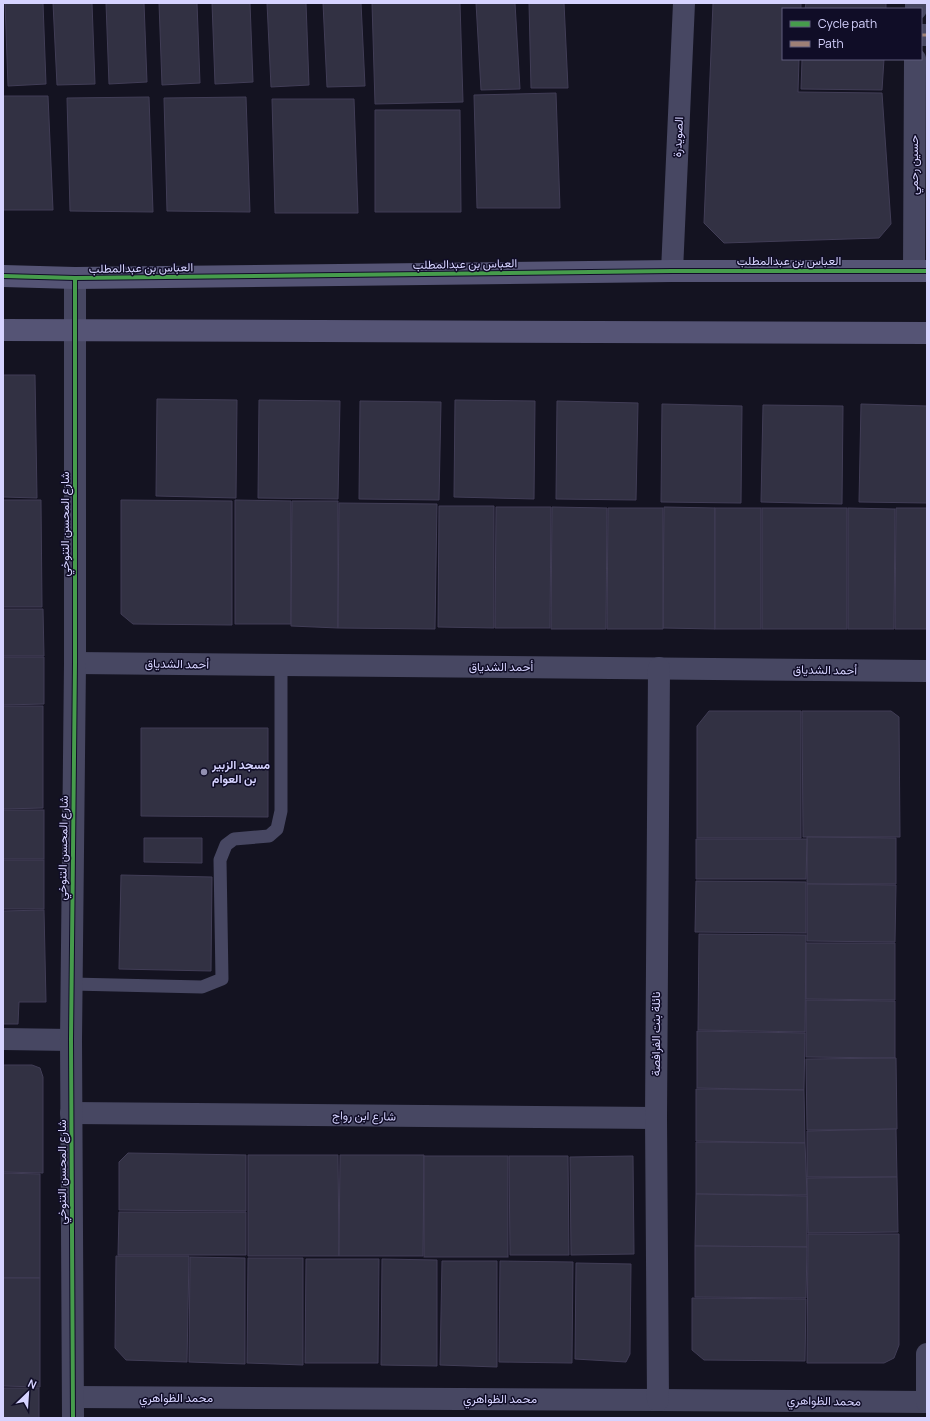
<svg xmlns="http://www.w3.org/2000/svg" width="930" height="1421" font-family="Manrope,Vazirmatn,sans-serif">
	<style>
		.building { fill: #323143; stroke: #413d56 }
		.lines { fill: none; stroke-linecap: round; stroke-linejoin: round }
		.lane { stroke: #474762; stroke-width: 13 }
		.street { stroke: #474762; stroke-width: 22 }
		.secondary { stroke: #555475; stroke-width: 22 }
		.quiet { stroke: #9e8076; stroke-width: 3; stroke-dasharray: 6 3; stroke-linecap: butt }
		.cycleway-casing { stroke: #100d27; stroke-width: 6 }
		.cycleway { stroke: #469c4c; stroke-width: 4 }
		.poi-dot { fill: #9290b1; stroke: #100d27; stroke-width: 1.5 }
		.labels { text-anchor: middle; stroke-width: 3; stroke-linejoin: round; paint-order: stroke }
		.street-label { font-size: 12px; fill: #d6d3ff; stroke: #100d27 }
		.poi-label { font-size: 12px; font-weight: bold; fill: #d6d3ff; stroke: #100d27; text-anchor: start }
	</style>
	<rect width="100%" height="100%" fill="#141321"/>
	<g class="building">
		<path d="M5,3H43L46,84L8,86Z"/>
		<path d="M53,3H92L95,84L57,85Z"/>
		<path d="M106,3H144L147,82L109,84Z"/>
		<path d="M159,3H197L200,83L162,85Z"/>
		<path d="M212,3H250L253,82L215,84Z"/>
		<path d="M267,3H306L309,85L271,87Z"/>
		<path d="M323,3H361L365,86L327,87Z"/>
		<path d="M372,3H460L463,102L375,104Z"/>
		<path d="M476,3H515L520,89L481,90Z"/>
		<path d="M529,3H564L568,88H531Z"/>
		<path d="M713,3H801V9H783V59H799L798,92L882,93L891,224L879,238L724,243L704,223Z"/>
		<path d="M806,3H886V9H805Z"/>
		<path d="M802,59H884L882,90L801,89Z"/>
		<path d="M556,93L560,208H477L474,95Z"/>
		<path d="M3,96H48L53,210H3Z"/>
		<path d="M149,97L153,212L70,211L67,98Z"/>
		<path d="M246,97L250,212L167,211L164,98Z"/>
		<path d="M272,99H354L358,213H275Z"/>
		<path d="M375,110H460L461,212H375Z"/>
		<path d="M3,375H35L37,498L3,497Z"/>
		<path d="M157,399L237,400L236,498L156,496Z"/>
		<path d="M259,400L340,401L338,499L258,498Z"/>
		<path d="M455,400L535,401L534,499L454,497Z"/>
		<path d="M360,401L441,402L439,500L359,499Z"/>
		<path d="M557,401L638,403L636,500L556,499Z"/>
		<path d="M662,404L742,406L741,503L661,502Z"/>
		<path d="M861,404L927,406V503L859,502Z"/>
		<path d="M763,405L843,406L842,504L761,502Z"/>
		<path d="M3,500H41L42,607H3Z"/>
		<path d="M121,500L232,501V625L133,624L121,614Z"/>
		<path d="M235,500L291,501V624H235Z"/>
		<path d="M292,501H338V628L291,626Z"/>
		<path d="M339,503L437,504L435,629L338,628Z"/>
		<path d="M439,506H494V628L438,627Z"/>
		<path d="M496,507H551L550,628H495Z"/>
		<path d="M552,507L607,508L606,629H551Z"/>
		<path d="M664,507L715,508V629L663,628Z"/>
		<path d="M608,508H663V629H607Z"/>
		<rect x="715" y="508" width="46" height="121"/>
		<rect x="762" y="508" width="85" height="121"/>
		<path d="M848,508L895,509L894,629H848Z"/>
		<path d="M896,508H927V629H895Z"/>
		<path d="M3,609H43L44,656H3Z"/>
		<path d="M3,657H44V704L3,705Z"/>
		<path d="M3,706H43V808L3,809Z"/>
		<path d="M709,711H801V838H697V726Z"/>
		<path d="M802,711H891L899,717L900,837H803Z"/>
		<path d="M141,728H268V817L141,816Z"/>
		<rect x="3" y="810" width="41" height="49"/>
		<path d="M807,837L896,838V884H807Z"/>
		<path d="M144,838H202V863L144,862Z"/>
		<path d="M696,839H807L806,879H696Z"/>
		<rect x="3" y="860" width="41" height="49"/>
		<path d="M121,875L212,877L211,971L119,969Z"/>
		<path d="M696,881L806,882V933L695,932Z"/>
		<path d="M807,884L896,885L895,942L807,941Z"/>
		<path d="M44,910L46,1002H19L18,1024H3V911Z"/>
		<path d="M699,934L806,935L805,1032L698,1030Z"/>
		<path d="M806,943H895V1000L806,999Z"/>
		<path d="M806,1000L895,1001V1058L806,1057Z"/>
		<path d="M697,1031L805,1033L804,1090L697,1088Z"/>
		<path d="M896,1058L897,1129L807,1130L806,1059Z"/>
		<path d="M3,1065H32L40,1068L43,1077V1173L3,1172Z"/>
		<path d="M696,1089L804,1090L805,1143L696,1141Z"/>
		<path d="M896,1129L897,1177H807V1131Z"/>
		<path d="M696,1142L805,1143L807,1195L696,1194Z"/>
		<path d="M128,1153L246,1155V1211L119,1210V1162Z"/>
		<path d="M248,1155H338L339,1256H248Z"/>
		<path d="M340,1155H424L423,1256H339Z"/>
		<rect x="424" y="1156" width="84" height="101"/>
		<path d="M509,1156H568L569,1255H510Z"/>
		<path d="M633,1156L634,1254L571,1255L570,1157Z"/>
		<path d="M3,1173L40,1174V1278H3Z"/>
		<path d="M897,1177L898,1232L808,1233L807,1178Z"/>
		<path d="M696,1194L807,1196V1247L695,1246Z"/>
		<path d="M119,1212H246V1255H118Z"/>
		<path d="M808,1234H899V1345L894,1358L884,1363H807Z"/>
		<path d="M695,1246L807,1247L806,1298L695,1297Z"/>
		<path d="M116,1256H189L187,1362L126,1360L115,1348Z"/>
		<path d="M190,1257L245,1258V1364L189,1362Z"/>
		<path d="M248,1258H303V1365L247,1363Z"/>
		<path d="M306,1259H379L378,1363H305Z"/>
		<path d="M382,1259L437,1260V1366L381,1365Z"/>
		<path d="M442,1261H497V1367L440,1365Z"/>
		<path d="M500,1261L573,1262L572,1363L499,1362Z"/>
		<path d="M576,1263L631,1264L630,1354L626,1362L575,1359Z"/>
		<path d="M3,1278H40V1387L3,1386Z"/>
		<path d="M692,1298L806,1299L805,1361L704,1360L692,1350Z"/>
		<rect x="3" y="1388" width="36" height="30"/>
	</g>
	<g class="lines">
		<path class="lane" d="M72,984L202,987L222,979L220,860L226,845L234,839L269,836L277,829L281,811V665"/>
		<g class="street">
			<path d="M916,9V3"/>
			<path d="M921,35H927"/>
			<path d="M672,271L684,3"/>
			<path d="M914,271L915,59"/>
			<path d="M75,663L927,671"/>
			<path d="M3,1039L71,1040"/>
			<path d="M71,1113L656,1118"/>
			<path d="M73,1397L658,1400L927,1402"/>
			<path d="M658,1400L656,1118L659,668"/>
			<path d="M927,1402V1354"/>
			<path d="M73,1418L71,1040L75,663V278"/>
		</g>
		<g class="secondary">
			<path d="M3,276L75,278L672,271H927"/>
			<path d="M3,330L927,333"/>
		</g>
		<path class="quiet" d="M921,35H927"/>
		<g class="cycleway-casing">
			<g id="cycleway">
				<path d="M3,276L75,278L672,271H927"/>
				<path d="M73,1418L71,1040L75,663V278"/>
			</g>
		</g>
		<use href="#cycleway" class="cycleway"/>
	</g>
	<circle class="poi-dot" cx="204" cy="772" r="4"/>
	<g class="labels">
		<g class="street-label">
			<text transform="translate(678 137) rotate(-87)" y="4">الصويدرة</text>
			<text transform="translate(914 165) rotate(-90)" y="4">حسين رحمي</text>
			<text x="789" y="265">العباس بن عبدالمطلب</text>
			<text transform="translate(465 264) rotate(-1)" y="4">العباس بن عبدالمطلب</text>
			<text transform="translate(141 268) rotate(-1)" y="4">العباس بن عبدالمطلب</text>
			<text transform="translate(65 524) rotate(-90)" y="4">شارع المحسن التنوخي</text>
			<text transform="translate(177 664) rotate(1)" y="4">أحمد الشدياق</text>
			<text x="501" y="671">أحمد الشدياق</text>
			<text transform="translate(825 670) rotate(1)" y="4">أحمد الشدياق</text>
			<text transform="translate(63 848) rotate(-89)" y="4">شارع المحسن التنوخي</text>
			<text transform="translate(656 1034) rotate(-90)" y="4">نائلة بنت الفرافصة</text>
			<text transform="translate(364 1116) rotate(1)" y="4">شارع ابن رواج</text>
			<text transform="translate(62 1172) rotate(-90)" y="4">شارع المحسن التنوخي</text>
			<text x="176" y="1402">محمد الظواهري</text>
			<text x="500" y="1403">محمد الظواهري</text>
			<text transform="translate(824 1401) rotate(1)" y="4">محمد الظواهري</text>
		</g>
		<g class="poi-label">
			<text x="212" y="769">مسجد الزبير<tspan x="212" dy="14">بن العوام</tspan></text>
		</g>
	</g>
	<rect width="930" height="1421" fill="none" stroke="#d6d3ff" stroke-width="8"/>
	<rect x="782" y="8" width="140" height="52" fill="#100d27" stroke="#5f5c7d"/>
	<rect x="790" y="21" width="20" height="6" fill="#469c4c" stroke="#5f5c7d"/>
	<text x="818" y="28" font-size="12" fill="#d6d3ff">Cycle path</text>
	<rect x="790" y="41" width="20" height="6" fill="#9e8076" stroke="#5f5c7d"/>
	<text x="818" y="48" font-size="12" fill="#d6d3ff">Path</text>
	<g transform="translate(28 1393) rotate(25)" stroke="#100d27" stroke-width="3" paint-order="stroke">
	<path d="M0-3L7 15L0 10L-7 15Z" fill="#d6d3ff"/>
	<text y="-6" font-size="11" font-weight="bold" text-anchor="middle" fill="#d6d3ff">N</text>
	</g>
</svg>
